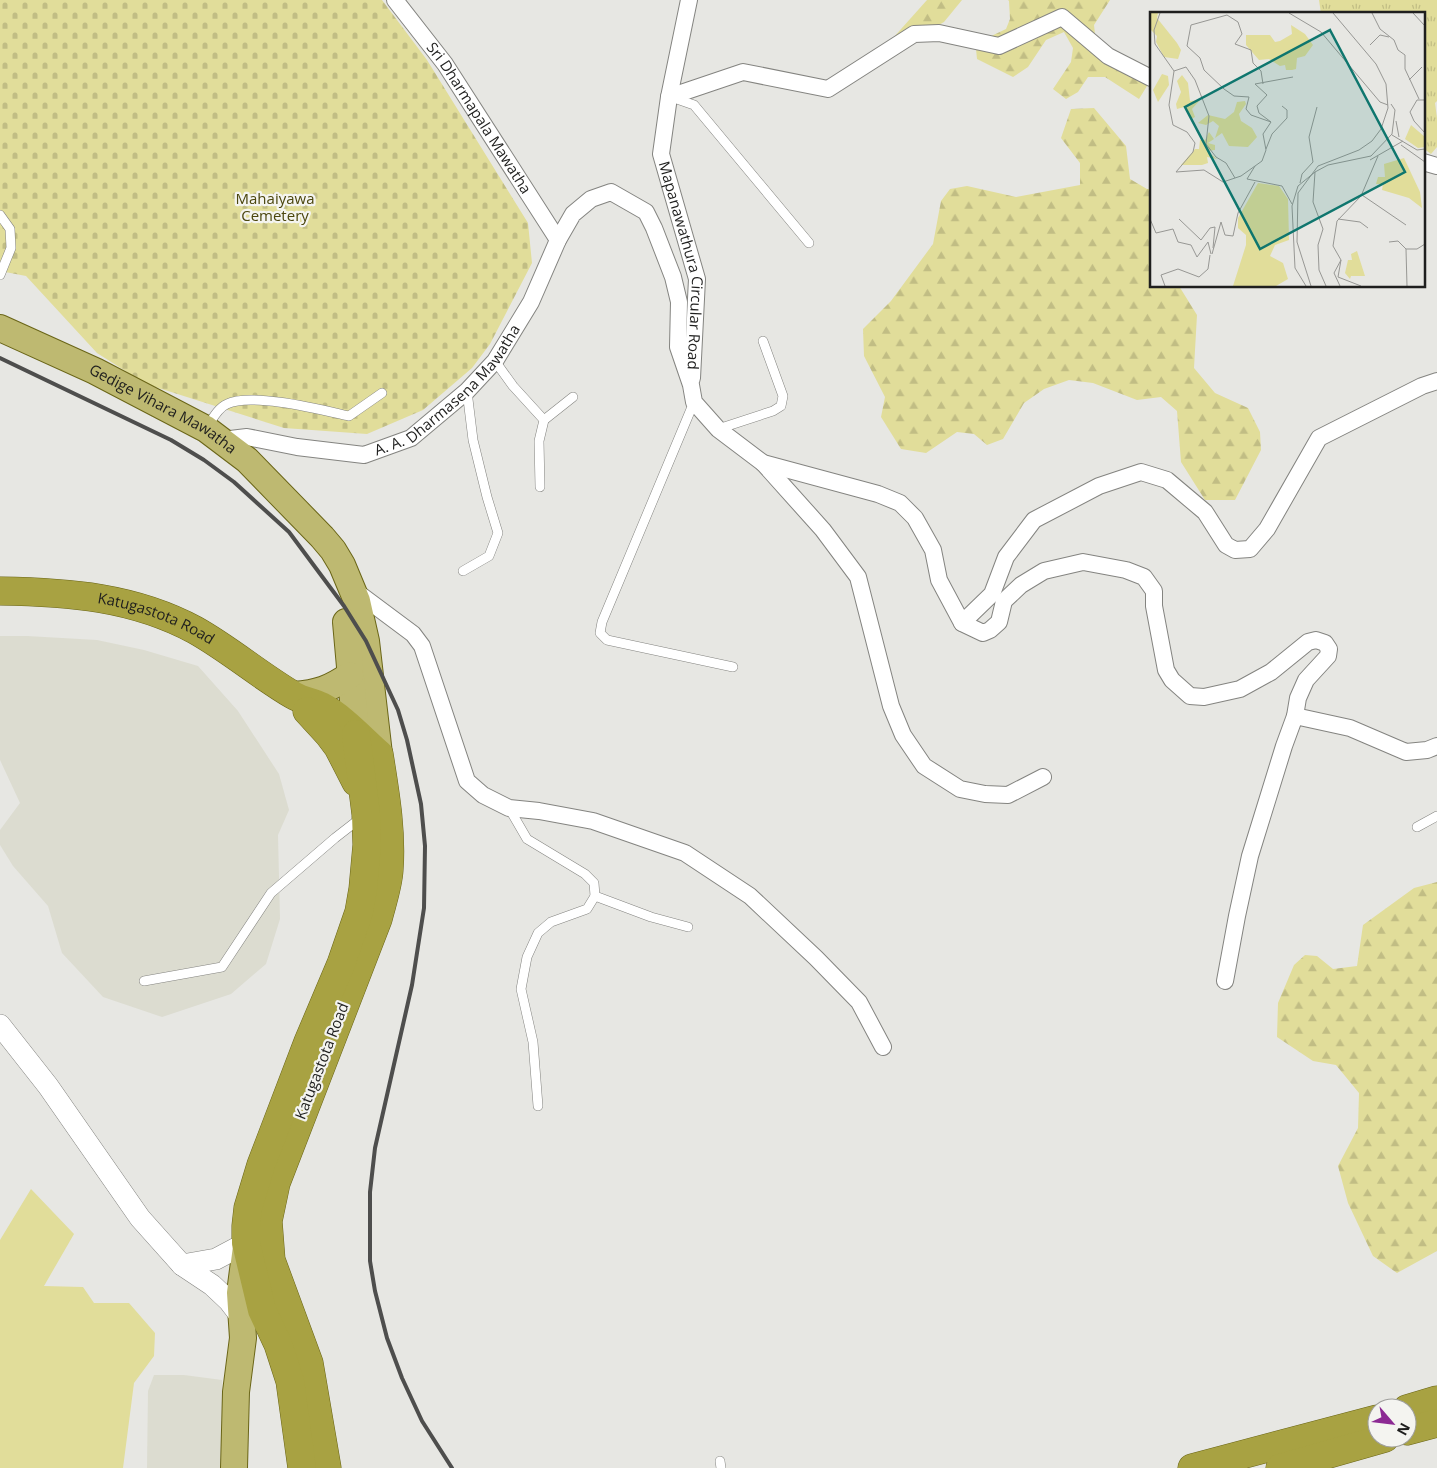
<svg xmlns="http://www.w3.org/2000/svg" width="1437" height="1468" font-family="'Open Sans',sans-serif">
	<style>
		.built { fill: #dcdcd0 }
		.grass { fill: url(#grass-tufts) }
		.forest { fill: url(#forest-firs) }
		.cemetery { fill: url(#cemetery-stones) }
		.park { fill: #e1dd9a }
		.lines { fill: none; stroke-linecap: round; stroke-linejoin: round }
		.service-casing { stroke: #848480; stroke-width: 10 }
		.minor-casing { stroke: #848480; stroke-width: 18 }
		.tertiary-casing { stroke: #848480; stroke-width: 22 }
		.primary-casing { stroke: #6a6517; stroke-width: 28 }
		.trunk-casing { stroke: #6a6517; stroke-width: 29 }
		.service { stroke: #fff; stroke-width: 9 }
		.minor { stroke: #fff; stroke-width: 16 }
		.tertiary { stroke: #fff; stroke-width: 21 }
		.primary { stroke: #beb971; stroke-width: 26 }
		.trunk { stroke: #a8a242; stroke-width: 28 }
		.rail { stroke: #4e4e4d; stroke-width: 4 }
		.labels { text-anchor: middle; stroke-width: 4.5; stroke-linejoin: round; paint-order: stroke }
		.street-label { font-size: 15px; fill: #1f1f1e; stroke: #f4f4f0 }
		.park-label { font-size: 15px; fill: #4b460d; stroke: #f4f4f0 }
		.inset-road { fill: none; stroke: #979794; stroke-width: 1 }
		.view { fill: #0f766e; fill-opacity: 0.15; stroke: #0f766e; stroke-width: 2.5 }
		.inset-edge { fill: none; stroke: #1f1f1e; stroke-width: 2.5 }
	</style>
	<defs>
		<pattern id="grass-tufts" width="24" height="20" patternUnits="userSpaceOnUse" patternTransform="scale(1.25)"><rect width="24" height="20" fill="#e1dd9a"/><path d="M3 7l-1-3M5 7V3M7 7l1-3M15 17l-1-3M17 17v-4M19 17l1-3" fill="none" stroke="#c1bd84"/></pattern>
		<pattern id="forest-firs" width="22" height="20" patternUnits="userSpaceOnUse" patternTransform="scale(1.25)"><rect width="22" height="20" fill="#e1dd9a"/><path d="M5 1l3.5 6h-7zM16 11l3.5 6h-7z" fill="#c1bd84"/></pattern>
		<pattern id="cemetery-stones" width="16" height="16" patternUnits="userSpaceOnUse" patternTransform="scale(1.25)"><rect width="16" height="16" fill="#e1dd9a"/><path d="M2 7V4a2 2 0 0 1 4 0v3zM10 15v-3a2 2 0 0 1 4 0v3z" fill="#c1bd84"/></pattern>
	</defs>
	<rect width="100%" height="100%" fill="#e7e7e3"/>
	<g class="built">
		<path d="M0,636H27L97,640L144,650L198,666L238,711L279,774L289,810L278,835L280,919L266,964L231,994L162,1017L103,997L62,953L48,906L13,866L0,845V830L20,803L0,760Z"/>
		<path d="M154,1375H184L222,1380L223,1468H147L148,1391Z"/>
	</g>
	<path class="grass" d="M1319,0H1437V101L1435,103L1437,118V147L1431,154L1423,148V14H1321Z"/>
	<g class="forest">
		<path d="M927,0H962L944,22L914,39L893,38Z"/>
		<path d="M1008,0H1110L1094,25L1096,43L1106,56L1135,60L1148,70L1147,86L1139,99L1105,77H1088L1078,92L1066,99L1053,89L1071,62L1073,48L1064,32L1046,40L1028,67L1013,77L977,59L976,49L983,40L1006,29L1010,19L1009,1Z"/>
		<path d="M1094,108L1126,146L1130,179L1147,189H1151V286H1179L1197,315L1194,368L1215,393L1248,408L1260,432L1261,450L1235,500H1205L1181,462L1177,411L1161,397L1137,400L1093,383L1069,380L1044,389L1024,403L1003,439L987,445L974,434L957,432L926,453L901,449L881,417L885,397L864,356L863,329L891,301L933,244L941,201L950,189L967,186L1016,197L1080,185V163L1061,138L1071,109Z"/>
		<path d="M1437,882V1251L1397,1273L1373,1256L1348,1203L1338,1166L1358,1128L1359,1093L1336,1065L1313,1061L1277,1037L1278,1003L1294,965L1305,955L1317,956L1333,969L1357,966L1363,925L1414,888Z"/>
	</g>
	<path class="cemetery" d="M0,0H382L427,60L528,223L532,263L490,344L472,368L423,410L367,434L284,428L146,384L97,353L26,276L0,271Z"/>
	<path class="park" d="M31,1189L74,1234L44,1286L83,1287L94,1303H129L155,1333L154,1356L134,1383L123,1468H0V1240Z"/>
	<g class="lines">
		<g class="service-casing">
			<g id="service">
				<path d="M674,98L694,105L809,243"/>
				<path d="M0,215L10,229L11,248L0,275"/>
				<path d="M495,361L513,386L544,420L539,441L540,487"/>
				<path d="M694,402L602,622L600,633L607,640L733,667"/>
				<path d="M544,420L573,397"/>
				<path d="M207,427C213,418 218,408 227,404C251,392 322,410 349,416L382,393"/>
				<path d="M718,429L773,411L781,406L783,396L763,341"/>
				<path d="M463,571L489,556L498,533L487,497L473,440L467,391"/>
				<path d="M509,808L527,839L585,874L594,883L595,896L587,909L551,922L538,933L527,957L521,989L533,1042L538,1106"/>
				<path d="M1417,827L1437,816"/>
				<path d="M595,896L651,917L688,927"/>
				<path d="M144,981L222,967L271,893L335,838L362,817"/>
				<path d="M720,1461L721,1468"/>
			</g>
		</g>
		<g class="minor-casing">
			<g id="minor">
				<path id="s1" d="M395,0L445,64L558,240"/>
				<path id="s2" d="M689,0L669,97L661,154L697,279L692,378"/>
				<path d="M669,97L743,72L828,89L914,34L939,33L999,46L1062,17L1108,56L1151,78"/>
				<path d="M1423,162L1437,166"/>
				<path id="s3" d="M222,440L247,437L297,447L364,455L411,438L467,391L495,361L531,302L558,240L573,214L591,199L611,192L646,212L654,228L673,277L679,302L678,347L691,385L694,402L718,429L763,463L878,494L900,503L915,518L933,550L939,580L962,623L983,633L990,630L999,622L1004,601L1021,585L1044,571L1083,562L1126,570L1144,577L1154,591V606L1166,670L1172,680L1190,696L1204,697L1240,689L1271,672L1308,642L1316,640L1325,643L1329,649L1328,656L1306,680L1298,698L1295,716L1284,746L1250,856L1237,916L1225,981"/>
				<path d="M763,463L823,530L858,577L891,706L903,735L924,766L960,789L985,794L1008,795L1043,777"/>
				<path d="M354,590L413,634L422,646L467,781L483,795L509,808L539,811L593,821L685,853L750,896L816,958L859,1002L883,1047"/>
				<path d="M962,623L992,594L1006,557L1034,520L1099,486L1141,472L1167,480L1205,512L1226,545L1235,550L1250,549L1267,529L1319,438L1422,386L1437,381"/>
				<path d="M1295,716L1350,728L1406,752L1427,750L1437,746"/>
			</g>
		</g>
		<g class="tertiary-casing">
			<g id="tertiary">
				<path d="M0,1025L48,1086L140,1218L182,1265L212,1285L229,1301L242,1318"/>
				<path d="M182,1265L216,1259L246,1243"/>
			</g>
		</g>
		<g class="primary-casing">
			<g id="primary">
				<path id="s4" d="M0,328L95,371L206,429L247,460L322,537L333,550L342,565L357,601L366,641L379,754"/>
				<path d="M346,622L356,734"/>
				<path d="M294,695C318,693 330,689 350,675"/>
				<path d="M234,1468L236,1392L243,1338L240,1293L246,1247"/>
			</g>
		</g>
		<g class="trunk-casing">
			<g id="trunk">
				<path id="s5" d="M0,591C68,592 134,597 195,630C229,649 259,675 293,695C301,700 312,702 321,706C342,717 361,738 379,754C385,792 392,831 389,870C388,886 382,903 378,919L276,1183L268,1221L271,1260L309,1363L327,1468"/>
				<path d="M307,711L329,735L338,747L356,782"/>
				<path d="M1407,1409L1437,1400"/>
				<path d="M1407,1431L1437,1423"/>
				<path d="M302,1468L290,1381L278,1344L262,1310L246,1243V1226L248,1208L261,1165L308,1042L341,964L359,912L363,889L367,845L366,814L356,734"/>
				<path d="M1192,1468L1377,1419"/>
				<path d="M1280,1468L1385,1438"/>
			</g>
		</g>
		<use href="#service" class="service"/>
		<use href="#minor" class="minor"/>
		<use href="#tertiary" class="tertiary"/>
		<use href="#primary" class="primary"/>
		<use href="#trunk" class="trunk"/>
		<path class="rail" d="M0,358L171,440L204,460L234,482L289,532L344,606L366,641L398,710L407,740L421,804L425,846L424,908L412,985L375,1148L370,1192V1261L375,1291L387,1338L402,1378L422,1421L452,1468"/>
	</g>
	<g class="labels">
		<g class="street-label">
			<text dy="5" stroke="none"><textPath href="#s1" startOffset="145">Sri Dharmapala Mawatha</textPath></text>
			<text dy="5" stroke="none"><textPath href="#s2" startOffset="271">Mapanawathura Circular Road</textPath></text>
			<text dy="5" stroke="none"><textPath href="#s3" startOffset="252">A. A. Dharmasena Mawatha</textPath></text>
			<text dy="5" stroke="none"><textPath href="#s4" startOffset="182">Gedige Vihara Mawatha</textPath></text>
			<text dy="5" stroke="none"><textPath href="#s5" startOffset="160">Katugastota Road</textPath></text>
			<text transform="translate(322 1061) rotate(-69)" y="5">Katugastota Road</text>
		</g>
		<g class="park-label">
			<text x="275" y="204">Mahaiyawa<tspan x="275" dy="17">Cemetery</tspan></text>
		</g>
	</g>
	<g transform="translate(1150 12)">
		<rect width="275" height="275" fill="#e7e7e3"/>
		<path d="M0,1H8L7,6L27,31L31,38L28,47L14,45L6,30L7,24L0,17ZM12,62L18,64L19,73L8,90L3,78ZM32,63L38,71L40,89L50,88L42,97L45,105L41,107L34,95L27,97L26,92L31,80L27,69Z" fill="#e1dd9a"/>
		<path d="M141,13L155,22L163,33L155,44L147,46L146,57L142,58H136L135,53L130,54L119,47L109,48L96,33V23H120L125,30L130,29L142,22ZM95,89L96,92L89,102L91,109L102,116L107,125L98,135L79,134L72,121L65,126L69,114L63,109L56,113L48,111L58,103L75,107L84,100L87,90ZM59,120L64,127L58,131L65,133V138L57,139L67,147L57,145L58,151L52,153H31L45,137H49L50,128H55Z" fill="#e1dd9a"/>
		<path d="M108,171L129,174L138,187L139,228L125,233L120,244L133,251L138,267L126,274H83L96,233V223L88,216V206Z" fill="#e1dd9a"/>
		<path d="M261,113L275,125V135L268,136L255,127ZM254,146L270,180L272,196L259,186L232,178L233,172H226L228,165H235L234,152ZM207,239L215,264H201L200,267L195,261L198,248H202L201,242Z" fill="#e1dd9a"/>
		<path class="inset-road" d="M10,1L4,18L5,32L24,59L19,93L23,113L37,120L45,131L43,140L26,160L54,158L73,170L91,164L112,149M139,1L171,20L230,90L238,93M222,1L230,17L244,28L248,38L255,43V57L269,87M263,1L275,14M77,3L41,13L37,34L50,46L54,58L74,77L84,84L99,85L96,97L101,103L121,110M77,3L88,10L92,22L85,32L101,38L103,51L111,59L113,72M220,33L230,23L239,25M24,59L36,55L45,68L59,104L56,132L66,145L76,151L85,166M259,68L272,55M275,88H267L260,100L264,109L275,121M246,109L249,125M121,110L109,101L107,94L117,83L105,72L143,65M242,123L267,138L275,137M251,133L275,150M116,137L122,122L137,106V98L132,94M220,148L253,129M112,149L116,138L113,122L121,110M105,154L97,167L132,174L142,192M150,171L152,162L163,150L159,125L167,95M212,183L256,213M0,207L6,221L23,217L28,230L41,233L47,245L58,230L61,242M29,207L51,228L60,216L65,215L63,236M188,207L210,210L218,216M239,230L248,229L256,237M62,242L71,210L75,223L83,224L88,201L105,170M191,248L183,234L187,209L211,184L228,144M191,248L188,265L211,274M15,274L11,263L28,257L49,265L58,257L60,243M156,274L145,256L142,194L148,174L165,160M161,274L147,230L148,181L168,154L209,138L222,129L231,117L238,96L236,72L226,52L183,1M176,274L169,258L168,233L173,217L163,190L165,160L178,153L221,144L242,122L245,98L241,92M190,274L184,261L191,248M257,274L256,237H267L275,232"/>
		<path class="view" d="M180,18L255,160L110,237L35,95Z"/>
		<rect width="275" height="275" class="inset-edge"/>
	</g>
	<g transform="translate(1392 1423) rotate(118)"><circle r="24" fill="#f4f4f0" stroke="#9f9f9c"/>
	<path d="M0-4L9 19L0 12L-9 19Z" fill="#8c2a93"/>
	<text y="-8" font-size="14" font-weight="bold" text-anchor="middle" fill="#1f1f1e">N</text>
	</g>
</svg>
